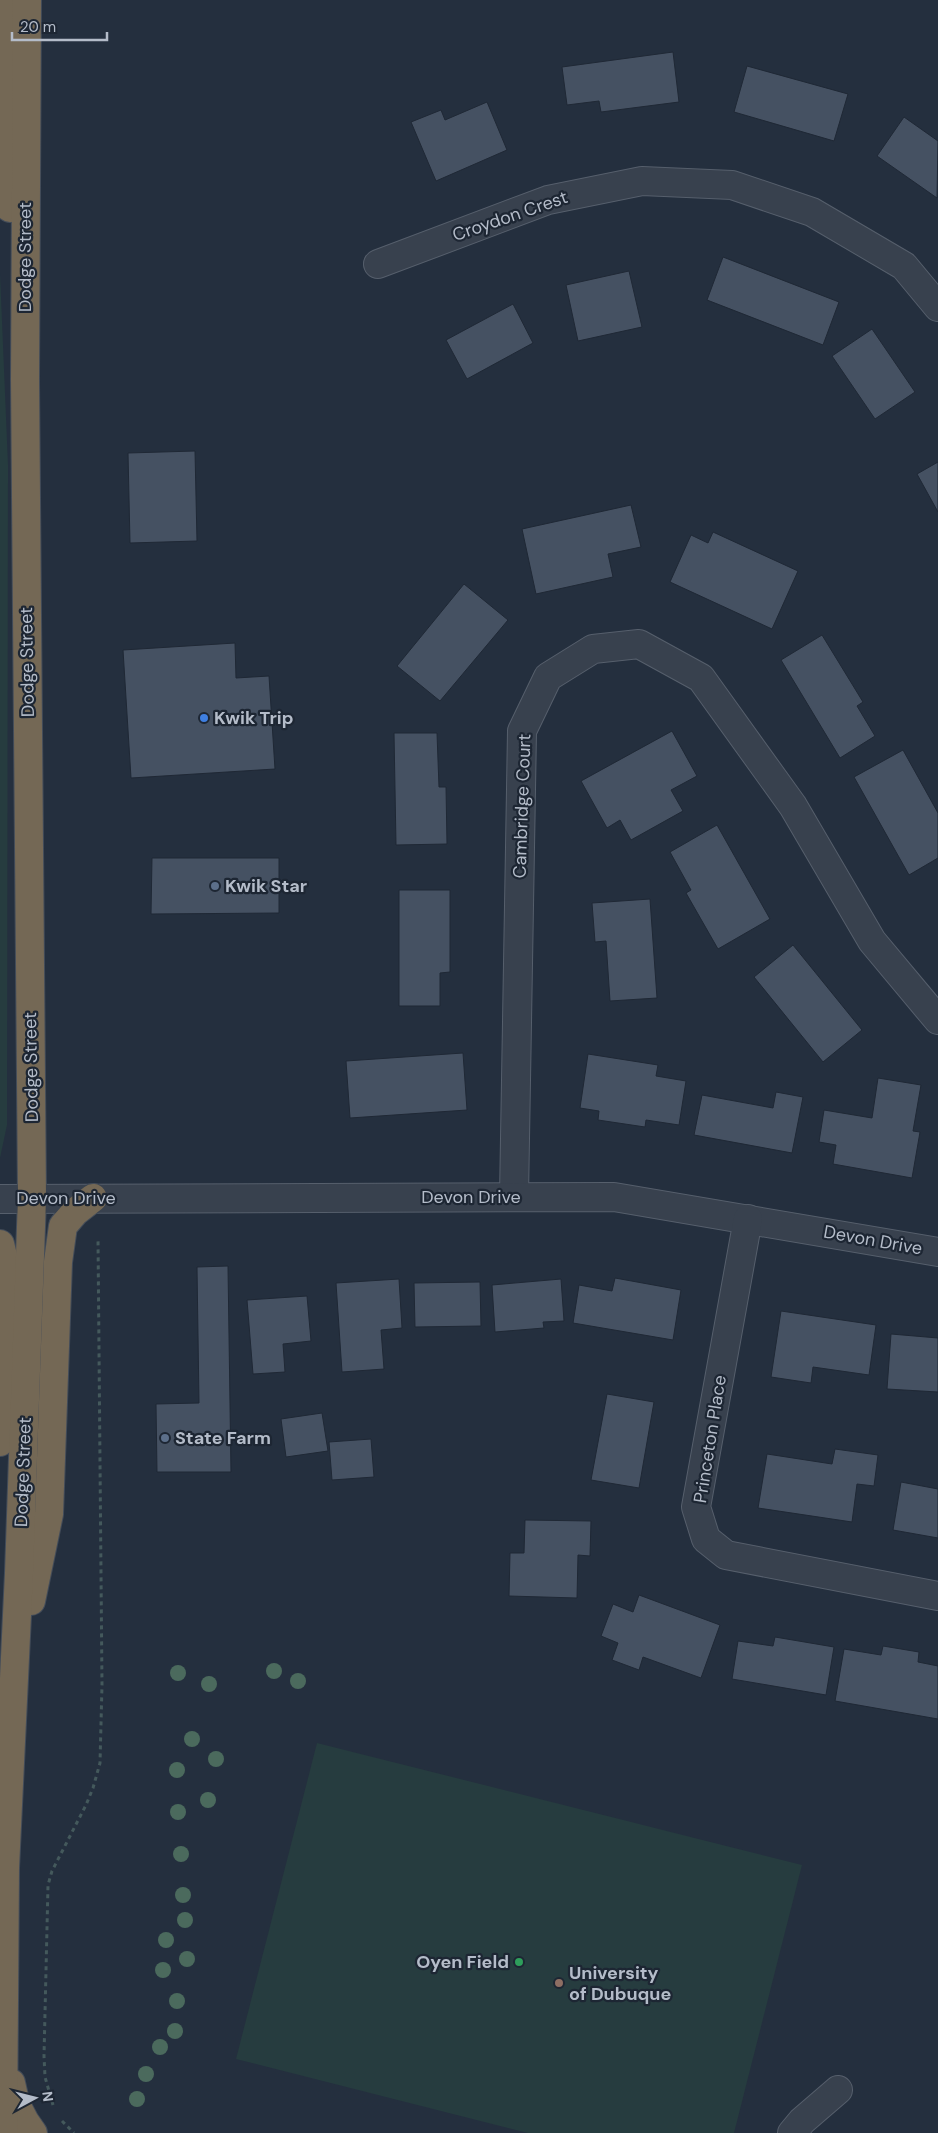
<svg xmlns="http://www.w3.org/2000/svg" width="938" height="2133" font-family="'DM Sans',sans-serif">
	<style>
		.green { fill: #263c3f }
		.building { fill: #455162; stroke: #1f2835 }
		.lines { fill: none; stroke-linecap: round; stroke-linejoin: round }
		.minor-casing { stroke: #565f6c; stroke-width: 30 }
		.highway-casing { stroke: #434c59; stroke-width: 30 }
		.path { stroke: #44595c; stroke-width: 3; stroke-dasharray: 4 4; stroke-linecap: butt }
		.minor { stroke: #38414e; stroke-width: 28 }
		.highway { stroke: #746855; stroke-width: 28 }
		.tree { fill: #4b6a5d }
		.shop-dot { fill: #3f7fe0; stroke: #1d2633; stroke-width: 2 }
		.service-dot { fill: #5c6f8a; stroke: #1d2633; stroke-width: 2 }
		.leisure-dot { fill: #2e9e5b; stroke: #1d2633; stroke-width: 2 }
		.education-dot { fill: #8d6e63; stroke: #1d2633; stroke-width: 2 }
		.labels { text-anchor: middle; stroke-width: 4.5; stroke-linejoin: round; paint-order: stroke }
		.street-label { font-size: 18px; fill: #b4bcc9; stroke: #1d2633 }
		.poi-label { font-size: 18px; font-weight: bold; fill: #b4bcc9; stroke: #1d2633; text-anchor: start }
	</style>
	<rect width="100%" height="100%" fill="#242f3e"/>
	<g class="green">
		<path d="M0,273L8,465L7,1125L0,1158Z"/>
		<path d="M317,1743L802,1865L734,2133H528L236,2059Z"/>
	</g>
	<g class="building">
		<path d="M673,52L679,102L601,112L599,101L567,105L562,67Z"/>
		<path d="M747,66L848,94L834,141L734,112Z"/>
		<path d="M487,102L507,150L436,181L411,122L441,110L445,120Z"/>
		<path d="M904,117L938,141L937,198L877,156Z"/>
		<path d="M723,257L839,302L823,345L707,300Z"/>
		<path d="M629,271L642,327L578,341L566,285Z"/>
		<path d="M513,304L533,343L467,379L446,340Z"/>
		<path d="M872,329L915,392L875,419L832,356Z"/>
		<path d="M195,451L197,541L130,543L128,453Z"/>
		<path d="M938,462V512L917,474Z"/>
		<path d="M631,505L641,547L608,554L613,577L536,594L522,529Z"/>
		<path d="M713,532L798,571L772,629L670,582L691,535L708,543Z"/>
		<path d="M464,584L508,620L440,701L397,666Z"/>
		<path d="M822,635L863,702L857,706L875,736L840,758L781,660Z"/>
		<path d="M235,643L236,678L269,676L275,769L131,778L123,650Z"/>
		<path d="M672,731L697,776L671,790L683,811L631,840L620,820L607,828L581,781Z"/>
		<path d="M394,733H437L439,787H446L447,844L396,845Z"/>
		<path d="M903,750L938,813V858L909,875L854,777Z"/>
		<path d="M717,825L770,919L718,949L686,893L691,890L670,852Z"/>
		<path d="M152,858H279V913L151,914Z"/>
		<path d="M399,890H450V972L440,973V1006H399Z"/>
		<path d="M650,899L657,998L610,1001L606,941L595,942L592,903Z"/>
		<path d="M793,945L862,1030L823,1062L754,977Z"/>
		<path d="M463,1053L467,1110L350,1118L346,1061Z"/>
		<path d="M588,1054L658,1065L656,1076L686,1081L679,1125L646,1120L645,1127L598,1120L599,1111L580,1108Z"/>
		<path d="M878,1078L921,1085L913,1131L920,1132L912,1178L833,1164L836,1145L819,1142L824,1110L872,1118Z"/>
		<path d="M776,1092L803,1097L792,1153L694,1135L702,1095L773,1108Z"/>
		<path d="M228,1266L231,1472H157L156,1404L199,1403L197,1267Z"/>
		<path d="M615,1278L681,1290L673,1340L573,1323L579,1285L612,1291Z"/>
		<path d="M399,1279L402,1328L381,1330L384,1369L342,1372L336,1283Z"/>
		<path d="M561,1279L564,1321L543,1322L544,1328L495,1332L492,1285Z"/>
		<path d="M480,1282L481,1326L415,1327L414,1283Z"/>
		<path d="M307,1296L311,1341L283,1344L285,1372L253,1374L247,1300Z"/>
		<path d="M781,1311L876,1325L869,1375L813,1367L811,1383L771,1377Z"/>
		<path d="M891,1334L938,1338V1392L887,1389Z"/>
		<path d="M607,1394L654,1402L639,1488L591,1480Z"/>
		<path d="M322,1413L328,1451L286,1457L281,1419Z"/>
		<path d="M371,1439L374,1477L332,1480L329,1442Z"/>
		<path d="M835,1449L878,1455L874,1486L857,1484L852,1522L758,1508L767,1454L832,1464Z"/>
		<path d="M901,1482L938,1489V1538L893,1530Z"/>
		<path d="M525,1520L591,1521L590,1556L578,1555L577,1598L509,1596L510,1553H524Z"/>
		<path d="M639,1595L720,1625L701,1678L643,1657L639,1670L612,1660L618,1643L601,1636L613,1604L633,1612Z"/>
		<path d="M775,1637L834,1647L826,1695L732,1679L738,1641L773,1646Z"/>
		<path d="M883,1646L919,1652L918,1662L938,1666V1719L835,1701L844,1649L881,1655Z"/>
	</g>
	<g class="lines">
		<g class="minor-casing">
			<g id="minor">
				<path d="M378,264L548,200L642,181L732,185L812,212L904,266L938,307"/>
				<path d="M514,1197L522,731L548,677L593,649L639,644L701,678L793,806L872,941L938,1020"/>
				<path d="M0,1199L614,1197L938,1252"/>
				<path d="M748,1219L696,1507L706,1539L726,1555L938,1596"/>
				<path d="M792,2133L802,2121L838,2090"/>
			</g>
		</g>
		<g class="highway-casing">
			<g id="highway">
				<path d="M0,5L5,45L4,143L10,208"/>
				<path d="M0,1244L4,1260L0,1442"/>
				<path d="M31,1601L49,1514L58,1262L63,1226L75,1212L93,1198"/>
				<path d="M11,2083C14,2102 21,2118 33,2133"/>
				<path d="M3,2133L5,1868L19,1573L32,1198L25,380L27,0"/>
			</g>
		</g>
		<g class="path">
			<path d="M53,2105L45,2077L44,2056L48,1885L52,1871L86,1805L93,1788L100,1763L102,1685L98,1239"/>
			<path d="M62,2121L74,2133"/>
		</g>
		<use href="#minor" class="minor"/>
		<use href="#highway" class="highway"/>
	</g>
	<g class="tree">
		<circle cx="274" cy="1671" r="8"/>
		<circle cx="178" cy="1673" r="8"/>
		<circle cx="298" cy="1681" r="8"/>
		<circle cx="209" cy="1684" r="8"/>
		<circle cx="192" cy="1739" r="8"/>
		<circle cx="216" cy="1759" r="8"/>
		<circle cx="177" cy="1770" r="8"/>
		<circle cx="208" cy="1800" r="8"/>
		<circle cx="178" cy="1812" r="8"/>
		<circle cx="181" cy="1854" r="8"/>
		<circle cx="183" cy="1895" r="8"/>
		<circle cx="185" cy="1920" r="8"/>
		<circle cx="166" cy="1940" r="8"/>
		<circle cx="187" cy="1959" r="8"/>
		<circle cx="163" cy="1970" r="8"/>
		<circle cx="177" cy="2001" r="8"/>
		<circle cx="175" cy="2031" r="8"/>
		<circle cx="160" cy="2047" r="8"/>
		<circle cx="146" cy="2074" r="8"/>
		<circle cx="137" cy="2099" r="8"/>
	</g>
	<circle class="shop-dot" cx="204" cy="718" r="5"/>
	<g class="service-dot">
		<circle cx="215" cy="886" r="5"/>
		<circle cx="165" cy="1438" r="5"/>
	</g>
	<circle class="leisure-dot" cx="519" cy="1962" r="5"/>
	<circle class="education-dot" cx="559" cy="1983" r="5"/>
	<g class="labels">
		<g class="street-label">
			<text transform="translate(510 216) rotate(-19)" y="6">Croydon Crest</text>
			<text transform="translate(25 257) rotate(-90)" y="6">Dodge Street</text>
			<text transform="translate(27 662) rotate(-91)" y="6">Dodge Street</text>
			<text transform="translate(522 806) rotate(-88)" y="6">Cambridge Court</text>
			<text transform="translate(31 1067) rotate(-91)" y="6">Dodge Street</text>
			<text x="471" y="1203">Devon Drive</text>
			<text x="66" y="1204">Devon Drive</text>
			<text transform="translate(873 1240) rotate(10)" y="6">Devon Drive</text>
			<text transform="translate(710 1439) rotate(-81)" y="6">Princeton Place</text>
			<text transform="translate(23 1472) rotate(-88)" y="6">Dodge Street</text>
		</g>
		<g class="poi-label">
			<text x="214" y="724">Kwik Trip</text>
			<text x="225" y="892">Kwik Star</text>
			<text x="175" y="1444">State Farm</text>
			<text x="509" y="1968" text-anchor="end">Oyen Field</text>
			<text x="569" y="1979">University<tspan x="569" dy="21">of Dubuque</tspan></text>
		</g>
	</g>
	<g transform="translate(35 2098) rotate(83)" stroke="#1d2633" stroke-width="4" paint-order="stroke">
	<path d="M0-4L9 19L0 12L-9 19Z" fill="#b4bcc9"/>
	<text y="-8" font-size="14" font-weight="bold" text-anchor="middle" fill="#b4bcc9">N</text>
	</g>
	<path d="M12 32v8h95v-8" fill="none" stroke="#b4bcc9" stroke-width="2.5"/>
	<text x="20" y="32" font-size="15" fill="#b4bcc9" stroke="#1d2633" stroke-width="4" paint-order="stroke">20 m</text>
</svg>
